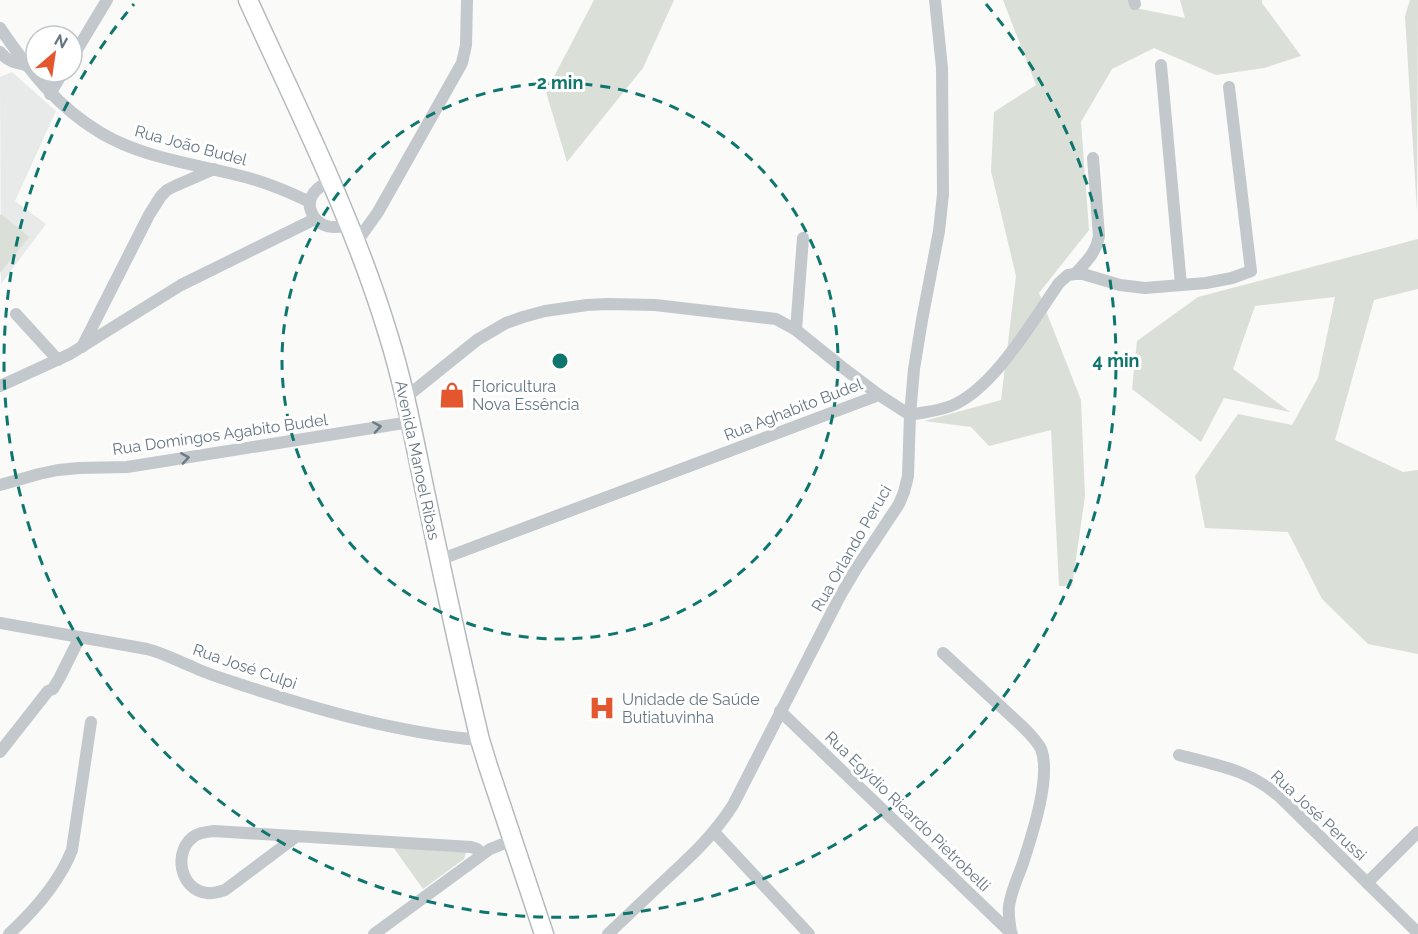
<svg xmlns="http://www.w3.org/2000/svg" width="1418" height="934" font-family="Raleway,sans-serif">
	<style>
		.built { fill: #e8e9e9 }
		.green { fill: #dadfd7 }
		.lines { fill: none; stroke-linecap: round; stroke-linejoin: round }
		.primary-casing { stroke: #b5babe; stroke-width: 21 }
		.minor { stroke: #c3c8cc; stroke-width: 12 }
		.primary { stroke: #fff; stroke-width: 18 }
		.oneway { stroke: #6a7a87 }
		.ring { fill: none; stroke: #0f766e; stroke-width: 3; stroke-dasharray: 10 8 }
		.labels { text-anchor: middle; stroke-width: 6; stroke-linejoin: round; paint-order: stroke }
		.street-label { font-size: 16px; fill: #657683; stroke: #fff }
		.poi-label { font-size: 16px; fill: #657683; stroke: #fff; text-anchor: start }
		.centre { fill: #0f766e; stroke: #fff; stroke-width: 3 }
		.ring-label { font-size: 18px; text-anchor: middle; font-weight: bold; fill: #0f766e; stroke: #fff; stroke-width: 6; stroke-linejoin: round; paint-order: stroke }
	</style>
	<rect width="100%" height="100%" fill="#fafaf8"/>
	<path class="built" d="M12,72L56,111L15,201L46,224L1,284L0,77Z"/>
	<g class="green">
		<path d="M594,0H674L643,68L567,162L546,92Z"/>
		<path d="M1003,0H1128L1131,7L1185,18L1180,0H1262V3L1301,56L1264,68L1216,75L1154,48L1112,69L1081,122L1089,230L1039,293L1081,400L1085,496L1072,586H1059L1051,430L989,446L971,427L924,421L1001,400L1016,276L991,171L994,112L1036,85Z"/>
		<path d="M1410,0H1418L1417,211L1405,16Z"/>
		<path d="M1,214L29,237L0,273V215Z"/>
		<path d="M1418,239V289L1374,300L1335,440L1403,472L1418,470V654L1368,644L1322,599L1288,532L1205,528L1195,476L1238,414L1292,425L1318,378L1335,297L1255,306L1233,369L1290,412L1224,398L1201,442L1132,389L1137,341L1198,297Z"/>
		<path d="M391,844L466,852L464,859L423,889Z"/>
	</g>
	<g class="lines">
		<g class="primary-casing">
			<path id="primary" d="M248,0C298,110 353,218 388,334C405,388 415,445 427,501C444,581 461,661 480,740L488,766L544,934"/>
		</g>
		<g class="minor">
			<path d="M1134,0L1135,4"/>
			<path d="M0,28C28,69 57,107 101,133C145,159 197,164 245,177C268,183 289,192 310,202"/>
			<path d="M0,52C7,61 15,63 26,65"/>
			<path d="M72,58L107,0"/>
			<path d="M1161,65L1181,285"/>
			<path d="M50,94L63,72"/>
			<path d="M330,180C323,185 315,189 312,196C309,201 309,206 311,211C317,228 334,229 349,225"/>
			<path d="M356,243L378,212L462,63L466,45L467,0"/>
			<path d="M1075,274C1086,262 1096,253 1099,236L1093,158"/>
			<path d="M16,314L58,360"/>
			<path d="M796,330L803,238"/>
			<path d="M82,347L149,215L161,196L167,190L175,186L214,169"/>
			<path d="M0,386L70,354L181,285L315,219"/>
			<path d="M405,398L477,340L506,323L523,317L545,311L587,305L608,304L655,305L776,319L796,330L842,367L879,395"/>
			<path d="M0,485L39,474L58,470L79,468L127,467L410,422"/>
			<path d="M439,560L879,395L910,415C924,412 938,411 951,406C994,389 1033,320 1059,283L1068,275L1075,274H1083L1120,285L1145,288L1206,283L1232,278L1251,271L1229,87"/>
			<path d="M0,623L147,649C163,653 178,661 193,667C207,674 222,678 236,683C315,709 397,733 480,740"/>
			<path d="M943,653L1024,728C1030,734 1037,741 1041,749C1052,777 1031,838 1022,866C1017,879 1011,892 1009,906C1008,915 1010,924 1011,933L1009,934"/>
			<path d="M780,711L1012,934"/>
			<path d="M0,752L48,691L53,689L60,677L80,637"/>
			<path d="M1179,755C1220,766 1247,769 1280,797L1418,933"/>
			<path d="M714,832L809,934"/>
			<path d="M297,836L225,890C219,892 213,894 207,893C179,890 172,849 196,835C202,832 208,832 214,831L471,847L477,849L482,854"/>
			<path d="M1367,883L1418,832"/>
			<path d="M9,934C35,910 59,883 72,850L91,722"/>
			<path d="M374,934L490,849L513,840"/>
			<path d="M608,934C627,916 646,898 665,880C691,856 713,836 733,805L840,596L856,569L899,504L904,492L908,476L910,415L914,369L922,320L939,231L943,194L942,68L935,0"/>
		</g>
		<use href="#primary" class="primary"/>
	</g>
	<defs><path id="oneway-chevron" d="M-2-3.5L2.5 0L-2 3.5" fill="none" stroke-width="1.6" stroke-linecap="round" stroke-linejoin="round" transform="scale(1.5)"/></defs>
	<g class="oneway">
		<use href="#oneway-chevron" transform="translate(377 427) rotate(-9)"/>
		<use href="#oneway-chevron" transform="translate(185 458) rotate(-9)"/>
	</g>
	<g class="ring">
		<circle cx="560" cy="361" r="278"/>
		<path d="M986 4A556 556 0 1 1 134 4"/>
	</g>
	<defs>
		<g id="shop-bare" transform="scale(2.07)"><path d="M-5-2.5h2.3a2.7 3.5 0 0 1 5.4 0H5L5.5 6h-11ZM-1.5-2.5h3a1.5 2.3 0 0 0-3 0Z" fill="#e4572e" stroke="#fff" stroke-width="2.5" paint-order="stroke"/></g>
		<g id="hospital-bare" transform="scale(2.07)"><path d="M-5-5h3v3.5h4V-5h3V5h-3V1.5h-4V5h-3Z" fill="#e4572e" stroke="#fff" stroke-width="2.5" paint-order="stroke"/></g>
	</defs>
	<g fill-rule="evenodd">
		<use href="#shop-bare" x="452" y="395"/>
		<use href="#hospital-bare" x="602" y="708"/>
	</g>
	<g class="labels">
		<g class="street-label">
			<text transform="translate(191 145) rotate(15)" y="6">Rua João Budel</text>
			<text transform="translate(793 409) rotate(-21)" y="6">Rua Aghabito Budel</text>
			<text transform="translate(220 434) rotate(-8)" y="6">Rua Domingos Agabito Budel</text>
			<text transform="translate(418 460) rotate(78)" y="6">Avenida Manoel Ribas</text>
			<text transform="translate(851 548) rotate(-60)" y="6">Rua Orlando Peruci</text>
			<text transform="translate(245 666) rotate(19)" y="6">Rua José Culpi</text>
			<text transform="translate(908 811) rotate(44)" y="6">Rua Egýdio Ricardo Pietrobelli</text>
			<text transform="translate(1319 815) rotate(43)" y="6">Rua José Perussi</text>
		</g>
		<g class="poi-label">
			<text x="472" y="392">Floricultura<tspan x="472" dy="18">Nova Essência</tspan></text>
			<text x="622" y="705">Unidade de Saúde<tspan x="622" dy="18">Butiatuvinha</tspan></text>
		</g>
	</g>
	<circle cx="560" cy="361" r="9" class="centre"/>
	<g class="ring-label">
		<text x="560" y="89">2 min</text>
		<text x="1116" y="367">4 min</text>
	</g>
	<g transform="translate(54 54) rotate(29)"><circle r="28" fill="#ffffff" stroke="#c1c8cd" stroke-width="1.5"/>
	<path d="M0-4.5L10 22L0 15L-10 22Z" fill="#e4572e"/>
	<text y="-9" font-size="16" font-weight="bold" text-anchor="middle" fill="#657683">N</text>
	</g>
</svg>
